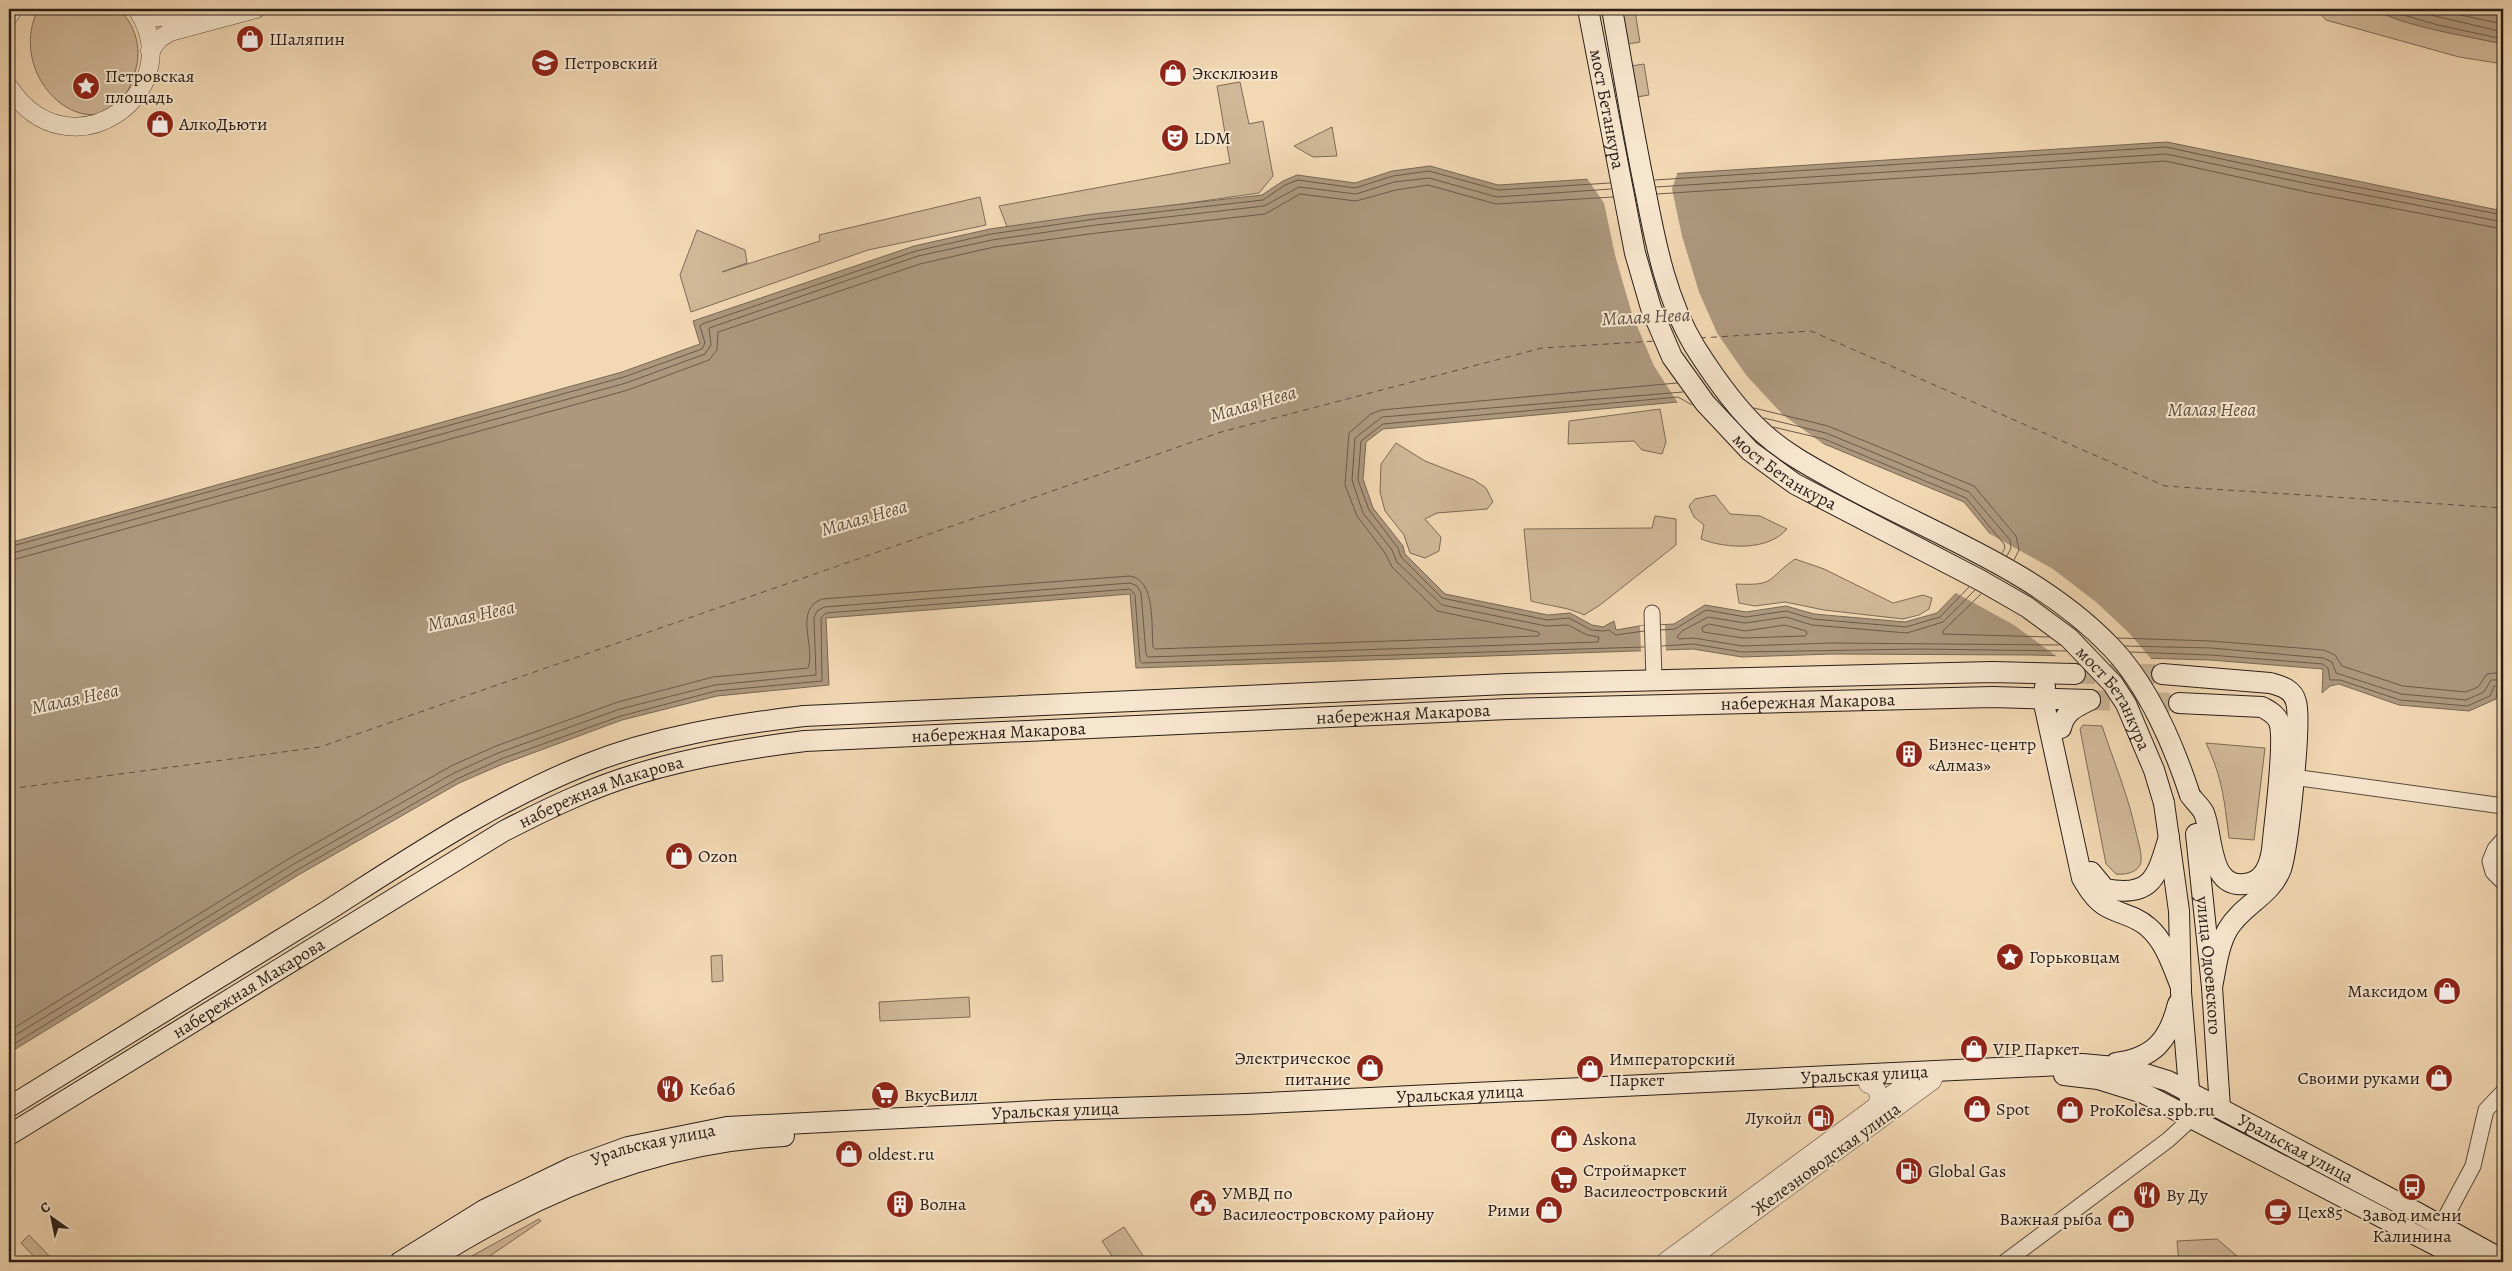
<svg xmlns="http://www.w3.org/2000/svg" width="2512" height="1271" font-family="Alegreya,serif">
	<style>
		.green { fill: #d0b898; stroke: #7c6a58 }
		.water { fill: #ad987e; stroke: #786755; fill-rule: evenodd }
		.pier { fill: #f2d8b3 }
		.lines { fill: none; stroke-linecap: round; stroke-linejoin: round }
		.shore { stroke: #6a5a4a; stroke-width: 1 }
		.ferry { stroke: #5d4e40; stroke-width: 1; stroke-dasharray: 6 5; stroke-linecap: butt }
		.secondary-tunnel { stroke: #cab394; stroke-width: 20; stroke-dasharray: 20 10; stroke-linecap: butt }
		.minor-casing { stroke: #5a4c3e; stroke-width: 17 }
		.tertiary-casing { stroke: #5a4c3e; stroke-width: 19 }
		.secondary-casing { stroke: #281d17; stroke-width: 22 }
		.minor { stroke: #f7e6ce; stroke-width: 15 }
		.tertiary { stroke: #f7e6ce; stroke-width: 18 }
		.secondary { stroke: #f7e6ce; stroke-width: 20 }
		.secondary-bridge-casing { stroke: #281d17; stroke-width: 22; stroke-linecap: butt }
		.secondary-bridge { stroke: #f7e6ce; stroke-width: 20 }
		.labels { text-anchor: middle; stroke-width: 4; stroke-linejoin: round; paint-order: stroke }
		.poi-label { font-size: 18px; fill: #281d17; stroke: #f7e6ce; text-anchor: start }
		.street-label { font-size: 18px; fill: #281d17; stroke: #f7e6ce }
		.water-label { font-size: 19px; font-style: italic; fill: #5d4e40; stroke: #f7e6ce }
	</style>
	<rect width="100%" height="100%" fill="#f2d8b3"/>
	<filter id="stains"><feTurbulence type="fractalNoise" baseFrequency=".004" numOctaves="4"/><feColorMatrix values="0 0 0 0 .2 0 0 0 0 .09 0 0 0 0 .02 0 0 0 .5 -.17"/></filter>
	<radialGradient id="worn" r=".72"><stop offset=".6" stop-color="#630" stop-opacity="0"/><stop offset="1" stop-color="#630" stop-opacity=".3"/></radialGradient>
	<g class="green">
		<path d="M38,9H118C133,21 141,44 137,64C115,170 0,89 38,9Z"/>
		<path d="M2315,9H2374L2383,14L2437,30L2503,44V64L2459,57L2326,20Z"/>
		<path d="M1635,11L1640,42L1622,45L1616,15Z"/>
		<path d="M1644,64L1649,95L1631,98L1625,67Z"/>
		<path d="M1240,82L1249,124L1263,121L1273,176L1259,193L1008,229L999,206L1230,163L1217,86Z"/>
		<path d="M1332,127L1337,156L1313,157L1294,146Z"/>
		<path d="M980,197L986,225L868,250L691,312L680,275L697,230L745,250L747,263L722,272L820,241L819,235Z"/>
		<path d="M1660,409L1666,442L1662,454L1642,450L1634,441L1568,444L1569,421Z"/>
		<path d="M1396,443L1425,461L1474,480L1486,488L1493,502L1487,509L1437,513L1425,519L1441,537L1439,551L1425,558L1410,553L1404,535L1385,511L1380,492L1381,464Z"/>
		<path d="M1715,495L1730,514L1760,516L1787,529C1768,551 1727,549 1701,539L1704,525L1694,517L1689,506L1695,499Z"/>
		<path d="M1655,516L1676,519V545L1600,605L1584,615C1568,607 1549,606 1531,601L1524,529L1652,528Z"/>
		<path d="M1795,559L1824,569L1893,603L1923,595L1932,598L1929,609L1919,615L1903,619L1824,610L1785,602L1755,606L1739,603L1736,584C1777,586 1766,579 1795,559Z"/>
		<path d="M2083,725L2102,726C2114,762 2128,795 2136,832C2138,841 2142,853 2141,862C2139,873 2124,875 2116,874L2106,864L2080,729Z"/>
		<path d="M2206,743L2265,748L2254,840L2229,838C2224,799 2223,780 2206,743Z"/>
		<path d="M722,955L723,981L712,982L711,956Z"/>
		<path d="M969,997L970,1017L880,1021L879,1002Z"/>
		<path d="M539,1219L541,1221L481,1262H461Z"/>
		<path d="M1124,1227L1147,1262H1116L1102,1241Z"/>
		<path d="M29,1235L55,1262H39L21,1243Z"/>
		<path d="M2217,1239L2237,1256V1262H2179L2177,1241Z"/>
	</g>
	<g class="water">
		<path d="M2374,9H2503V44C2468,36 2404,27 2374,9Z"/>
		<path d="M2167,142L2503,211V692L2497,690L2496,699L2469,711L2399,705L2339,684L2330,686L2322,693L2323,669L2210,660L2032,655L1832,654L1742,657L1693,649L1136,668L1130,594L826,618L829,685L717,696L622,720L503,764L459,783L300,874L9,1053V543L622,372L700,344L693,321L914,246L990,229L1094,214L1262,195L1283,181L1297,175L1355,183L1392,171L1430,166L1498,185ZM1678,402L1753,427L1822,443L1964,502L2001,547L1937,613L1905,622L1814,614L1786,606L1746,612L1705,605L1674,624L1639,626L1616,630L1614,621L1603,627L1592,625L1570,613L1548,615L1445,594L1405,554L1403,546L1373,508L1363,479L1366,442L1383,429Z"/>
	</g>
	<g class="pier">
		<path d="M1678,171L1672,189L1682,236L1699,292L1717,333L1746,375L1783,415L1833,451L1689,411L1680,406L1654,366L1632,314L1615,255L1604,203L1586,177Z"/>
		<path d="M1983,530L2053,569L2096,602L2129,633L2152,660L2059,658L2014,625L1954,592L1997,547Z"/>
		<path d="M1665,625L1666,651L1641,652L1640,626Z"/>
	</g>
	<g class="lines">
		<g class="shore">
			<path d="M2383,9L2438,25L2503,39"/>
			<path d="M2405,9L2503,32"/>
			<path d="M2432,9L2503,24"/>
			<path d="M1655,180L2166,147L2310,178L2503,215"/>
			<path d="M1656,187L2166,154L2309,184L2503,222"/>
			<path d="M1657,194L2165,161L2307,192L2503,229"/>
			<path d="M1754,408L1828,426L1974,486L2016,536L2019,550L2014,560"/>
			<path d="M1764,418L1826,433L1969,492L2010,540L2011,548L2007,556"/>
			<path d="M1773,427L1824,439L1966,498L2004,544L2005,548L2002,553"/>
			<path d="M9,547L624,377L702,349L705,343L700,326L702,324L916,251L991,234L1095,219L1263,200L1285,185L1298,180L1355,188L1393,176L1429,171L1498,190L1610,183"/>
			<path d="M9,554L626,383L705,354L711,345L709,328L918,256L992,240L1096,225L1264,206L1299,187L1356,194L1394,182L1429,178L1497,197L1611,189"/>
			<path d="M9,561L628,390L709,360L717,350L718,332L920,264L994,247L1097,233L1265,214L1300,194L1356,201L1396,190L1428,185L1496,204L1613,197"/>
			<path d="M1975,590L1943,622L1907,633L1812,625L1786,617L1745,623L1708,617L1682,631L1677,637L1679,639L1694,638L1742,646L1832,643L2059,645"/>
			<path d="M1981,594L1943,631V634L2049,637"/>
			<path d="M1709,624L1745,631L1785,625L1806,631L1807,634L1805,636L1743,638L1703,632L1702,628Z"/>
			<path d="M1661,630L1675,629L1706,610L1746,617L1786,611L1813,619L1906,627L1940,617L1969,587"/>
			<path d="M1644,631L1616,635L1609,630L1603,631L1591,630L1569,618L1547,620L1442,598L1401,557L1398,548L1369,510L1358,480L1361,441L1383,424L1678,397L1692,405"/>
			<path d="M2118,638L2211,641L2324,650L2335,655L2342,666L2403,686L2466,692L2478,687L2487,674L2503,672"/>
			<path d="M1662,646L1693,644L1742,652L1919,649L2066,651"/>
			<path d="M2125,646L2211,648L2323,658L2332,662L2336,673L2401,694L2466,700L2484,692L2491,680H2503"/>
			<path d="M2131,652L2210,655L2323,664L2328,668L2330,680H2340L2400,700L2467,706L2490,696L2494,686H2503"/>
			<path d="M9,1031L290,858L451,766L496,746L618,702L713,677L808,668C816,647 793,610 822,599L1130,576C1156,580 1151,626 1153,647L1155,649L1538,636L1540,634L1538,632L1437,611L1392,567L1385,553L1357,516L1345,485L1349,433L1371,414L1381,410L1677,383"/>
			<path d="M9,1039L294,864L454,773L498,753L620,709L715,685L816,675L814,618L817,611L824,607L1130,583L1137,586L1141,593L1146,654L1148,657L1598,642L1599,637L1587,635L1568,625L1546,626L1442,605L1397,562L1392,550L1363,513L1352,480L1355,438L1382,417L1683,392"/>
			<path d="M9,1047L297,870L457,779L501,759L621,716L716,691L822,681L821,618L826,613L1130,589L1135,595L1140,661L1142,663L1644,647"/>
		</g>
		<g class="ferry">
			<path d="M1700,338L1811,331L2165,486L2503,508"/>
			<path d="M9,789L320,747L1221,432L1542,348L1656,341"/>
		</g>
		<g class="secondary-tunnel">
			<path d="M2075,674H2162"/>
			<path d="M2090,700L2179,703"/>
		</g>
		<g class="minor-casing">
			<g id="minor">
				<path d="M1652,613L1654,679"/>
				<path d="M2293,777L2503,806"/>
				<path d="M2503,840L2495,849L2490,861L2493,872L2503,882"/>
				<path d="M2436,1235L2473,1166L2486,1110L2503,1092"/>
				<path d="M2005,1262L2168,1140L2192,1118"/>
			</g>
		</g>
		<g class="tertiary-casing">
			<g id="tertiary">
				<path d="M140,13C163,22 181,15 204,9"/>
				<path d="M9,16L13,9"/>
				<path d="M150,51L159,39L170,32L256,9"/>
				<path d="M9,87C69,179 192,93 137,9"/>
				<path d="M1868,1084C1878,1087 1881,1095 1877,1105"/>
				<path d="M1665,1262L1909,1082L1931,1073"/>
				<path d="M1686,1262L1932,1081L1934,1077"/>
			</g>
		</g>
		<g class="secondary-casing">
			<g id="secondary">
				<path d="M2162,674L2270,683C2281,686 2293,689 2296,702C2302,720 2288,848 2281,869C2271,896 2242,905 2228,929C2218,946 2216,968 2212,987"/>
				<path d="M2045,687L2043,699L2082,878C2088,888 2094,898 2104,905C2118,914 2135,915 2148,927C2165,941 2173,967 2181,987"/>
				<path d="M2179,703L2262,707C2269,711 2276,714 2279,722C2286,741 2274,825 2272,850C2270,863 2265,879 2250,883C2208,893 2214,838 2204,813C2201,807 2194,801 2190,795"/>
				<path d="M2061,728C2065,711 2076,707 2090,700"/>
				<path d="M2164,803L2179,911L2181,992L2190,1101"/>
				<path id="s1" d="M2196,834L2212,987L2220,1108"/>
				<path d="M2091,872L2105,889C2153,898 2157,876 2169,837"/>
				<path d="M2116,1063C2154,1058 2169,1040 2178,1004"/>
				<path d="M2064,1075L2098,1079L2143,1093L2468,1262"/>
				<path d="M9,1107C115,1042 221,977 327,911C410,858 493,802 585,765C655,737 729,725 804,716L1507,684L1992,672L2075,674"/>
				<path id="s2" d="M9,1135L504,831C547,809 590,788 637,774C692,757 748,748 805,741L1508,709L1993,697L2090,700"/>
				<path id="s3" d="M400,1262L484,1210L573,1167L628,1147L727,1127L1056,1110L1246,1104L2082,1064L2126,1068L2168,1081L2416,1212L2503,1260"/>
				<path d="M427,1262C534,1194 656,1142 784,1136"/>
			</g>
		</g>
		<use href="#minor" class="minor"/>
		<use href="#tertiary" class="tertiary"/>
		<use href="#secondary" class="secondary"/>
		<g class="secondary-bridge-casing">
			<g id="secondary-bridge">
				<path id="s4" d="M1588,9L1635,253L1651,308L1672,357L1705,403L1750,451L1795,484L1980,580L2027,607L2069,638L2113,684L2126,704L2154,770L2164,803"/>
				<path d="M1612,9C1623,70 1633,132 1646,194C1656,246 1667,301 1695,347C1714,377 1736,409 1763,433C1786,454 1815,469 1842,484C1933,534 2039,571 2112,648C2148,686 2174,746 2190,795"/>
			</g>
		</g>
		<use href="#secondary-bridge" class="secondary-bridge"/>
	</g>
	<defs>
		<g id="shop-disc" transform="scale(1.4375)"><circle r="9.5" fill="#8f2418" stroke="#f7e6ce"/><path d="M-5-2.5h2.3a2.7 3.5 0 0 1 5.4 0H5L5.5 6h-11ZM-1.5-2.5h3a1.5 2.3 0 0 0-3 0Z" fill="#fff"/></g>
		<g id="school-disc" transform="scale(1.4375)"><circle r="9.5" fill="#8f2418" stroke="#f7e6ce"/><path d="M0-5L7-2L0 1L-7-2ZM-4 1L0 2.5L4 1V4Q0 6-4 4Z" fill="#fff"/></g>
		<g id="sight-disc" transform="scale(1.4375)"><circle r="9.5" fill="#8f2418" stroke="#f7e6ce"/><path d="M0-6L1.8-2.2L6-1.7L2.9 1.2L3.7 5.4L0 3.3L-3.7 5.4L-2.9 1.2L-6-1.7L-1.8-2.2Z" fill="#fff"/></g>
		<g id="theatre-disc" transform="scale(1.4375)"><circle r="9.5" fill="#8f2418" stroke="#f7e6ce"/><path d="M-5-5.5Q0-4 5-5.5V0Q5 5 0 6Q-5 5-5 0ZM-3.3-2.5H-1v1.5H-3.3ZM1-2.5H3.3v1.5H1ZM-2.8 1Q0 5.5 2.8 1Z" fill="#fff"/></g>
		<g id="building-disc" transform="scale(1.4375)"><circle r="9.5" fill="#8f2418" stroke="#f7e6ce"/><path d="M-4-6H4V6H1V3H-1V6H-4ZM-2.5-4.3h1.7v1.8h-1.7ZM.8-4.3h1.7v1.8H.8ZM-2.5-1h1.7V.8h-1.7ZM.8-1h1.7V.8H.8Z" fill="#fff"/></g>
		<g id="restaurant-disc" transform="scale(1.4375)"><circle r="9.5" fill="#8f2418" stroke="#f7e6ce"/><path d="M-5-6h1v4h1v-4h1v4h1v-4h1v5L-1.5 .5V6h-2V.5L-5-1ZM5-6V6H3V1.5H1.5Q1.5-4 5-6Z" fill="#fff"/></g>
		<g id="supermarket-disc" transform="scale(1.4375)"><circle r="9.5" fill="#8f2418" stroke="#f7e6ce"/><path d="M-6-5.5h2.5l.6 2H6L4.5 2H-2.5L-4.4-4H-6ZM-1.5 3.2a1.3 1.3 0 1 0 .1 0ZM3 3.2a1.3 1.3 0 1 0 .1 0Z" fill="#fff"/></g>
		<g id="fuel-disc" transform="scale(1.4375)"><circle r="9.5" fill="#8f2418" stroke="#f7e6ce"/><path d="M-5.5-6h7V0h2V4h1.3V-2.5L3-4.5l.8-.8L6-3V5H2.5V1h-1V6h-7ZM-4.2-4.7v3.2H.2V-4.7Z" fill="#fff"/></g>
		<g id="bus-disc" transform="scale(1.4375)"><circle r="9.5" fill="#8f2418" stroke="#f7e6ce"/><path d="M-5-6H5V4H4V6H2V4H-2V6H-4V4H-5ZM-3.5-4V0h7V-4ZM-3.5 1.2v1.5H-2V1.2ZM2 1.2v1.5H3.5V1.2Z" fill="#fff"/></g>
		<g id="civic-disc" transform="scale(1.4375)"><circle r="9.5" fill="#8f2418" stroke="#f7e6ce"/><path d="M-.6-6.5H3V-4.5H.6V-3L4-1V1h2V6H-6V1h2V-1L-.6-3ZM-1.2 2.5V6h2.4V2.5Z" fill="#fff"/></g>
		<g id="cafe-disc" transform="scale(1.4375)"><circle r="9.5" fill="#8f2418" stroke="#f7e6ce"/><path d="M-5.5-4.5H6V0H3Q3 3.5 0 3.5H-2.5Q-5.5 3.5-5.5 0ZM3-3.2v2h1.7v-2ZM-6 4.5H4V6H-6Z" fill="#fff"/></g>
	</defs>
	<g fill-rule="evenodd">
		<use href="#shop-disc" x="250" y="39"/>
		<use href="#school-disc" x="545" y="63"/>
		<use href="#shop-disc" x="1173" y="73"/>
		<use href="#sight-disc" x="86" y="86"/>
		<use href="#shop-disc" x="160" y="124"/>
		<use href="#theatre-disc" x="1175" y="138"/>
		<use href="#building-disc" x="1909" y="754"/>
		<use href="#shop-disc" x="679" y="856"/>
		<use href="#sight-disc" x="2010" y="957"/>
		<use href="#shop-disc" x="2447" y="991"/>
		<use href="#shop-disc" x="1974" y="1049"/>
		<use href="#shop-disc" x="1370" y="1068"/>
		<use href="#shop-disc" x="1590" y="1069"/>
		<use href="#shop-disc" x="2439" y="1078"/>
		<use href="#restaurant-disc" x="670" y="1089"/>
		<use href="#supermarket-disc" x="885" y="1095"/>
		<use href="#shop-disc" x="1977" y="1109"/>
		<use href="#shop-disc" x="2070" y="1110"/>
		<use href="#fuel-disc" x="1821" y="1118"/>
		<use href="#shop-disc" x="1564" y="1139"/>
		<use href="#shop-disc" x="849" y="1154"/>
		<use href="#fuel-disc" x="1909" y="1171"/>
		<use href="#supermarket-disc" x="1564" y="1180"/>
		<use href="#bus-disc" x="2412" y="1187"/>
		<use href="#restaurant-disc" x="2147" y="1195"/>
		<use href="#civic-disc" x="1203" y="1203"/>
		<use href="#building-disc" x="900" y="1204"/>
		<use href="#shop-disc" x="1549" y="1210"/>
		<use href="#cafe-disc" x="2278" y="1212"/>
		<use href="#shop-disc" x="2121" y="1219"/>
	</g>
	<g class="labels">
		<g class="poi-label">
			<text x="269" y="45">Шаляпин</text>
			<text x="564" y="69">Петровский</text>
			<text x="1192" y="79">Эксклюзив</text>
			<text x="105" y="82">Петровская<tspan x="105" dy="21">площадь</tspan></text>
			<text x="179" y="130">АлкоДьюти</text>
			<text x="1194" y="144">LDM</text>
			<text x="1928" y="750">Бизнес-центр<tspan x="1928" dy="21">«Алмаз»</tspan></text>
			<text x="698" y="862">Ozon</text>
			<text x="2029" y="963">Горьковцам</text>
			<text x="2428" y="997" text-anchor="end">Максидом</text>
			<text x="1993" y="1055">VIP Паркет</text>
			<text x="1351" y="1064" text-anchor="end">Электрическое<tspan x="1351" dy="21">питание</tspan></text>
			<text x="1609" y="1065">Императорский<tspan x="1609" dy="21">Паркет</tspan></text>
			<text x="2420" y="1084" text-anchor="end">Своими руками</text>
			<text x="689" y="1095">Кебаб</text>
			<text x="904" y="1101">ВкусВилл</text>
			<text x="1996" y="1115">Spot</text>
			<text x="2089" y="1116">ProKolesa.spb.ru</text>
			<text x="1802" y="1124" text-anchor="end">Лукойл</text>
			<text x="1583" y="1145">Askona</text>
			<text x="868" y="1160">oldest.ru</text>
			<text x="1583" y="1176">Строймаркет<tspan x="1583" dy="21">Василеостровский</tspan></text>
			<text x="1928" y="1177">Global Gas</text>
			<text x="1222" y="1199">УМВД по<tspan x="1222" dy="21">Василеостровскому району</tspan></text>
			<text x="2166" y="1201">Ву Ду</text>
			<text x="919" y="1210">Волна</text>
			<text x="1530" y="1216" text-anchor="end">Рими</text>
			<text x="2297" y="1218">Цех85</text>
			<text x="2412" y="1221" text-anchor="middle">Завод имени<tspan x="2412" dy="21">Калинина</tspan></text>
			<text x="2102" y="1225" text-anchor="end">Важная рыба</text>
		</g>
		<g class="street-label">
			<text dy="6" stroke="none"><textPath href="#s4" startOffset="102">мост Бетанкура</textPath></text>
			<text dy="6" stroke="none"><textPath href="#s4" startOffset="522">мост Бетанкура</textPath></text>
			<text dy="6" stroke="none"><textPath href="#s4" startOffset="928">мост Бетанкура</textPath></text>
			<text dy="6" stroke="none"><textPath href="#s2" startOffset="1901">набережная Макарова</textPath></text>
			<text dy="6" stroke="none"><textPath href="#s2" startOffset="1496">набережная Макарова</textPath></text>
			<text dy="6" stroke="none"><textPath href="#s2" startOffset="1091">набережная Макарова</textPath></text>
			<text dy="6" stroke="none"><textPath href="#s2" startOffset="686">набережная Макарова</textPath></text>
			<text dy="6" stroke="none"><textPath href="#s1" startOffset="132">улица Одоевского</textPath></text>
			<text dy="6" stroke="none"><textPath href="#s2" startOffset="281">набережная Макарова</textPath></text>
			<text dy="6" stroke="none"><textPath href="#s3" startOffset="1496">Уральская улица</textPath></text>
			<text dy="6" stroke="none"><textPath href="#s3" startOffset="1091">Уральская улица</textPath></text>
			<text dy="6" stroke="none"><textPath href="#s3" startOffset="686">Уральская улица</textPath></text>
			<text dy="6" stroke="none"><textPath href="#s3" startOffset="281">Уральская улица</textPath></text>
			<text dy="6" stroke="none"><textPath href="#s3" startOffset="1946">Уральская улица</textPath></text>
			<text transform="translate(1826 1159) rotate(-36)" y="6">Железноводская улица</text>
		</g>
		<g class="water-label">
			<text transform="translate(1646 316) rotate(-3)" y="7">Малая Нева</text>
			<text transform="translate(1253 403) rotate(-16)" y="7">Малая Нева</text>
			<text x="2212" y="416">Малая Нева</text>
			<text transform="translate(864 517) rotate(-16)" y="7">Малая Нева</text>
			<text transform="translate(471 615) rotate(-12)" y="7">Малая Нева</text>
			<text transform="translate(75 698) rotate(-12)" y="7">Малая Нева</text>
		</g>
	</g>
	<rect width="2512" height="1271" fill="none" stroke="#f2d8b3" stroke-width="30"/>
	<rect x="10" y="10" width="2492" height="1251" fill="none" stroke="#281d17" stroke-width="2.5"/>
	<rect x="15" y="15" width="2482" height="1241" fill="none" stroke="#281d17"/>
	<g transform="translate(52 1218) rotate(327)" stroke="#f7e6ce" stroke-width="4" paint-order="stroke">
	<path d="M0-4L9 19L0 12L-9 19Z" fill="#281d17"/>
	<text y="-8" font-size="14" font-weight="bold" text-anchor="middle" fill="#281d17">С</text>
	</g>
	<rect width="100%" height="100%" filter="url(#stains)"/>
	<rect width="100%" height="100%" fill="url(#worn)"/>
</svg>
